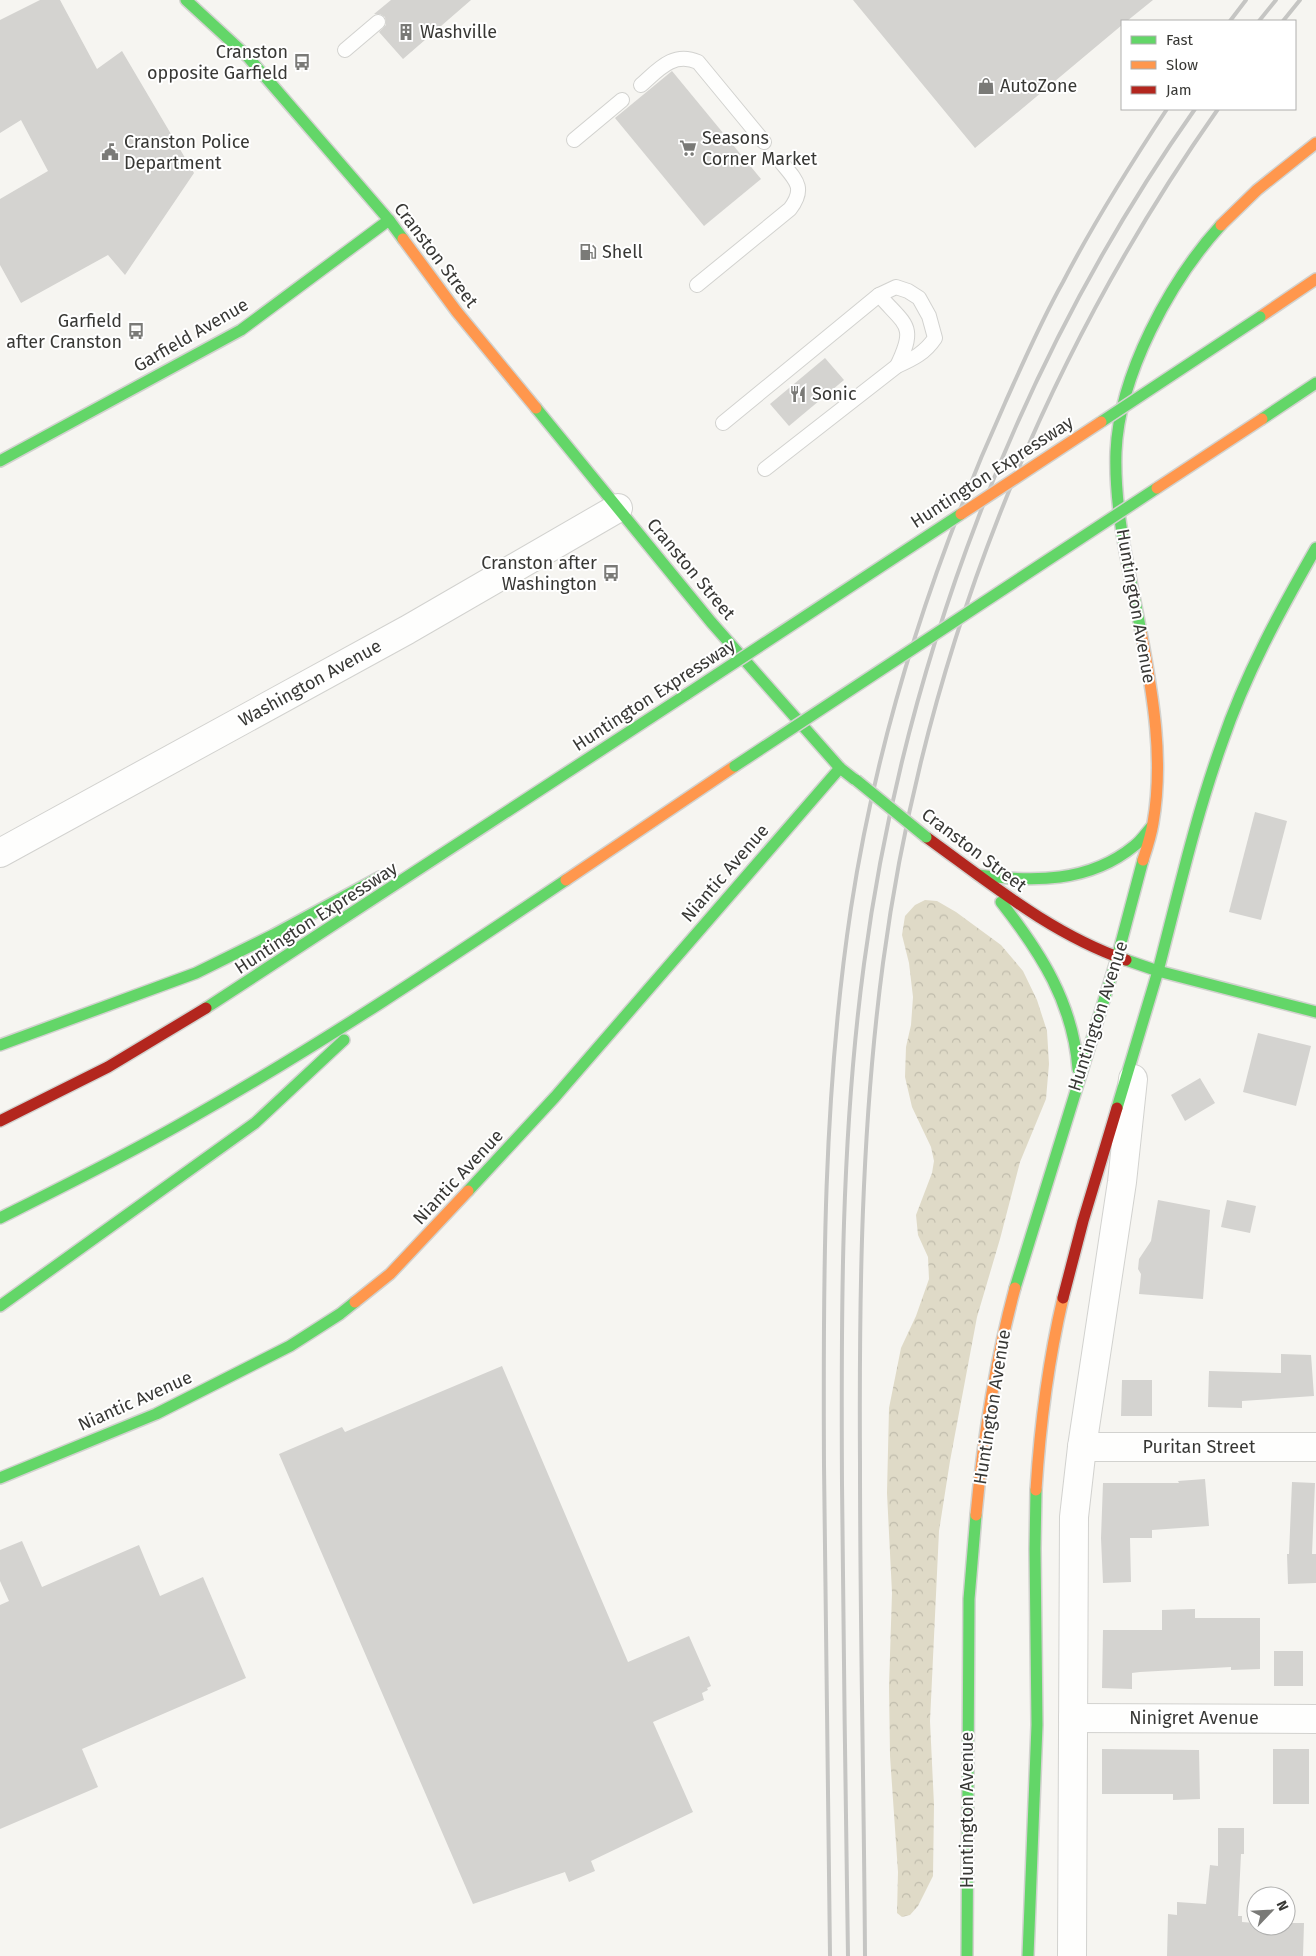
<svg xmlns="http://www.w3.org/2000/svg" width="1316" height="1956" font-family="'Fira Sans',sans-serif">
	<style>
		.forest { fill: url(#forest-crowns) }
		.building { fill: #d4d3d0 }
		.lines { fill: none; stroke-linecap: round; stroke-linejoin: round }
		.lane-casing { stroke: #d2d2cf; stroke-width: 16 }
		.street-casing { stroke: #d2d2cf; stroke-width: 30 }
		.fast-casing { stroke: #d2d2cf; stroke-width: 14 }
		.slow-casing { stroke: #d2d2cf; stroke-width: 14 }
		.jam-casing { stroke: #d2d2cf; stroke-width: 14 }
		.lane { stroke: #fefefd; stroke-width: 14 }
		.street { stroke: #fefefd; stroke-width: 28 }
		.fast { stroke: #63d668; stroke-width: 11 }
		.slow { stroke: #ff974d; stroke-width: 11 }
		.jam { stroke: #b3261e; stroke-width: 11 }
		.rail { stroke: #c5c5c3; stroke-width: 4 }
		.fast-bridge-casing { stroke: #d2d2cf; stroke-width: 14; stroke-linecap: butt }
		.slow-bridge-casing { stroke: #d2d2cf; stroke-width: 14; stroke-linecap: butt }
		.fast-bridge { stroke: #63d668; stroke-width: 11 }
		.slow-bridge { stroke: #ff974d; stroke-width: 11 }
		.labels { text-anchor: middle; stroke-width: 4; stroke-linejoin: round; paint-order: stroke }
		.poi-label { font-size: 18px; fill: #383835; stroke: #fff; text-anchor: start }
		.street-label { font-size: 18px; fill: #383835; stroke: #fff }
	</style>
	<defs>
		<pattern id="forest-crowns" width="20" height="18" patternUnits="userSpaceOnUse" patternTransform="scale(1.25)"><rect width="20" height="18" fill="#dfdac7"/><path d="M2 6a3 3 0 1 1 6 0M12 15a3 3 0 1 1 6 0" fill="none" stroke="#c0bcac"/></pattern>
	</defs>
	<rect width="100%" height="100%" fill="#f6f5f1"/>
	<path class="forest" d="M925,900L937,901L956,912L1001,945L1023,971L1037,1000L1047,1031L1049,1064L1046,1099L1020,1162L1000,1239L977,1317L950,1461L939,1531L930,1721L934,1805L933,1876L918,1906L910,1915L902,1917L897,1913L898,1872L890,1756L889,1686L892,1593L887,1493L889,1408L901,1348L916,1316L929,1279L928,1257L918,1235L916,1215L932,1173L934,1161L931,1147L912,1107L905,1077L906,1047L911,1025L913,997L909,963L902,935L905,916L915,905Z"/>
	<g class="building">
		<path d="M40,0H60L97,69L122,51L194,173L125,275L108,255L21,303L0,265V199L48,171L21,120L0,133V20Z"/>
		<path d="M391,0H471L403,59L379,32L386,25L385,17L380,14H374Z"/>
		<path d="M853,0H1153L1127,21H1122V25L975,148Z"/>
		<path d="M672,71L761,179L704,226L615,118Z"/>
		<path d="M825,358L844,380L789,426L770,404Z"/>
		<path d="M1255,812L1287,821L1261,920L1229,912Z"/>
		<path d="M1258,1033L1311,1046L1296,1106L1243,1092Z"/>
		<path d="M1200,1078L1215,1103L1185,1121L1171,1095Z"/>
		<path d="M1158,1200L1210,1210L1203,1299L1139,1294L1141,1274L1138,1269L1139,1259L1151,1241Z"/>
		<path d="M1227,1200L1256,1206L1250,1233L1221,1227Z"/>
		<path d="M1281,1354L1311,1355L1314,1396L1242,1401V1408L1208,1407L1209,1371L1281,1373Z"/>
		<path d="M502,1366L628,1662L689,1636L711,1686L707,1688L708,1690L702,1693L704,1700L653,1722L693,1812L591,1861L595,1871L569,1882L565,1872L473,1904L279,1454L342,1427L345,1432Z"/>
		<path d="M1122,1380H1152V1416H1121Z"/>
		<path d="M1205,1479L1209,1526L1152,1530V1538H1130L1131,1582L1103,1583L1101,1538L1103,1483H1179L1178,1481Z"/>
		<path d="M1292,1482L1315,1483L1312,1554H1316V1583L1288,1584L1287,1554H1289Z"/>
		<path d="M22,1541L42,1587L139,1545L160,1596L203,1577L246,1678L82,1749L98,1787L0,1829V1605L9,1601L0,1581V1550Z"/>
		<path d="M1195,1609V1618H1260V1669L1231,1670V1667L1140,1672L1132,1673V1689L1102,1688L1103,1630H1162V1610Z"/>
		<rect x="1274" y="1651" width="29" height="35"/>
		<path d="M1102,1749L1199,1750L1200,1799L1173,1800V1794H1102Z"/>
		<rect x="1273" y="1749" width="36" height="55"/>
		<path d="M1218,1828H1244V1854H1241L1238,1916H1242V1922L1256,1923V1926H1286V1923H1304L1303,1956H1167L1168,1914L1177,1915V1902L1206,1904L1210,1865L1218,1866Z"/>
	</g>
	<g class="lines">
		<g class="lane-casing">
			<g id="lane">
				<path d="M345,50L378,22"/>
				<path d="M641,85C658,70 673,51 698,62L764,142"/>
				<path d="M574,140L622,100"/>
				<path d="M697,285L790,209C806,188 796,180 781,162"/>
				<path d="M879,295C906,326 917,325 897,366"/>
				<path d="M723,423L879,295L896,287L908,291L919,298L929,316L935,338C925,353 913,359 897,366L765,469"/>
			</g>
		</g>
		<g class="street-casing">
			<g id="street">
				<path d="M0,853L407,630L618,508"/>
				<path d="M1082,1447H1316"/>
				<path d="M1073,1718L1316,1719"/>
				<path d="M1072,1956L1074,1517L1082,1447L1122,1182L1133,1079"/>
			</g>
		</g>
		<g class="fast-casing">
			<g id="fast">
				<path d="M186,0L248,57L389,220L403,239"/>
				<path d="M536,408L711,622L840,768L854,779"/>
				<path d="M1262,419L1316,383"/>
				<path d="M0,461L241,330L389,220"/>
				<path d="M1141,632C1130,573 1114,513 1116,452C1119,375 1170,281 1221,225"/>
				<path d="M978,875C1033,882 1089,883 1134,846C1141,841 1146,833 1152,826"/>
				<path d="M1001,902C1041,953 1073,1003 1078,1069"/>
				<path d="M1126,960L1158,971L1316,1012"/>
				<path d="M1158,971C1178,895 1195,818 1222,743C1245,675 1280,611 1316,548"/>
				<path d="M206,1008L687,694"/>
				<path d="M0,1045L196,973L273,935L380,877"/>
				<path d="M1117,1108L1158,971"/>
				<path d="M468,1191L555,1097L840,768"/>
				<path d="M0,1218C64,1186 129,1154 191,1118C320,1045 443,963 566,880"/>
				<path d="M1015,1288L1117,958L1143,860"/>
				<path d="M0,1306L255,1123L344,1040"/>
				<path d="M0,1478L156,1414L290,1346L340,1314L355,1302"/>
				<path d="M967,1956L969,1599L976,1515"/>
				<path d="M1028,1956L1037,1725L1035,1549L1036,1490"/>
			</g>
		</g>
		<g class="slow-casing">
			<g id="slow">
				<path d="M1221,225L1257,190L1316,143"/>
				<path d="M403,239L457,312L536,408"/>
				<path d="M1260,317L1316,279"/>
				<path d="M1141,632C1153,695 1164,760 1153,823C1151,836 1147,848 1143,860"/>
				<path d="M566,880L735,766"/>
				<path d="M355,1302L390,1274L468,1191"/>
				<path d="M1036,1490C1040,1425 1048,1362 1063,1298"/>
				<path d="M976,1515C983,1439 995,1362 1015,1288"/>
			</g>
		</g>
		<g class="jam-casing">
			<g id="jam">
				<path d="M926,837C990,883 1051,934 1126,960"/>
				<path d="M0,1121L108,1067L206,1008"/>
				<path d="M1063,1298L1083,1221L1117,1108"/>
			</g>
		</g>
		<use href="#lane" class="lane"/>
		<use href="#street" class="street"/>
		<use href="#fast" class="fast"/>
		<use href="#slow" class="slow"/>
		<use href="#jam" class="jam"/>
		<g class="rail">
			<path d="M1230,21L1246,0"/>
			<path d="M1259,21L1276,0"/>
			<path d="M1283,21L1300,0"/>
			<path d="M830,1956C828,1792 826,1629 824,1465C823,1279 823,1093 851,908C878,732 932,565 1005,403C1023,363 1041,321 1063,282C1094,222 1130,165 1167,109"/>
			<path d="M848,1956C846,1799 843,1641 842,1484C841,1310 841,1136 864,964C904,663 1019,358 1195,109"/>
			<path d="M865,1956C864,1792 860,1628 860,1464C859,1297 861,1129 883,963C924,656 1040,362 1218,109"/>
		</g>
		<g class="fast-bridge-casing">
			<g id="fast-bridge">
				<path d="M1101,422L1260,317"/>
				<path d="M687,694L961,514"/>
				<path d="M735,766L1157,488"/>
				<path d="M856,780L926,837"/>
			</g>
		</g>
		<g class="slow-bridge-casing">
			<g id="slow-bridge">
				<path d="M1157,488L1262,419"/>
				<path d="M961,514L1101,422"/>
			</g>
		</g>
		<use href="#fast-bridge" class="fast-bridge"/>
		<use href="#slow-bridge" class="slow-bridge"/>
	</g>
	<defs>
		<g id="building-bare" transform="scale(1.35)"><path d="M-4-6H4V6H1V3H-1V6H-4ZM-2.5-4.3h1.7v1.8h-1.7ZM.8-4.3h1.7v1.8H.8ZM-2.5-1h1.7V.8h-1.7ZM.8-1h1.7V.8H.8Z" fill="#7a7a77" stroke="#fff" stroke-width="2.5" paint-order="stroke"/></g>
		<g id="bus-bare" transform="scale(1.35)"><path d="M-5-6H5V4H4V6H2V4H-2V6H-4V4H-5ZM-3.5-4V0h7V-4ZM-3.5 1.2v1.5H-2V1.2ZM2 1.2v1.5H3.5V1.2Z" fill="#7a7a77" stroke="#fff" stroke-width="2.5" paint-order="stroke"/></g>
		<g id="shop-bare" transform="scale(1.35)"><path d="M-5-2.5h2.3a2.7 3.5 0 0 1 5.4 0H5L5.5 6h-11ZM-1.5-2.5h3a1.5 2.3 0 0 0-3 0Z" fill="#7a7a77" stroke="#fff" stroke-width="2.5" paint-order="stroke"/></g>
		<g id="supermarket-bare" transform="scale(1.35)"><path d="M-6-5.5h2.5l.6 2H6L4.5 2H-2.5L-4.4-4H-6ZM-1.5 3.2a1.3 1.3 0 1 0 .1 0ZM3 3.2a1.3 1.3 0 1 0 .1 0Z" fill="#7a7a77" stroke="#fff" stroke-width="2.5" paint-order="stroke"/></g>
		<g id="civic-bare" transform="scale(1.35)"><path d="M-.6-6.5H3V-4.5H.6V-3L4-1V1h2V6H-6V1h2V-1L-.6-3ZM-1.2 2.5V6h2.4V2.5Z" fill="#7a7a77" stroke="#fff" stroke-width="2.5" paint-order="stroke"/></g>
		<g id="fuel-bare" transform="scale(1.35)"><path d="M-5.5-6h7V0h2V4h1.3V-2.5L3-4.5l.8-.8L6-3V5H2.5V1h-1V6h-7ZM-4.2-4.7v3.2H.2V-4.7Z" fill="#7a7a77" stroke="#fff" stroke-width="2.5" paint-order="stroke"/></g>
		<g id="restaurant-bare" transform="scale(1.35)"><path d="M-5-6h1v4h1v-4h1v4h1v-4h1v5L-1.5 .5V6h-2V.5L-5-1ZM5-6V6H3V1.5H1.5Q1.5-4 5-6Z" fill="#7a7a77" stroke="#fff" stroke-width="2.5" paint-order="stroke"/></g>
	</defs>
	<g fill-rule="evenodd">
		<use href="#building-bare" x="406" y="32"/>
		<use href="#bus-bare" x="302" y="62"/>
		<use href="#shop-bare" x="986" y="86"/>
		<use href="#supermarket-bare" x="688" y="148"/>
		<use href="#civic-bare" x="110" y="152"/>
		<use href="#fuel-bare" x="588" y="252"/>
		<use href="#bus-bare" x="136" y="331"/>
		<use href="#restaurant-bare" x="798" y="394"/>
		<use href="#bus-bare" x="611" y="573"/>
	</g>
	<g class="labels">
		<g class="poi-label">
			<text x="420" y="38">Washville</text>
			<text x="288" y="58" text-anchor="end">Cranston<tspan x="288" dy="21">opposite Garfield</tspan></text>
			<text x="1000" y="92">AutoZone</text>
			<text x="702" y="144">Seasons<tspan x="702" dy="21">Corner Market</tspan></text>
			<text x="124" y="148">Cranston Police<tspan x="124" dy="21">Department</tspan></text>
			<text x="602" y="258">Shell</text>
			<text x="122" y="327" text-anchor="end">Garfield<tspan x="122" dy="21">after Cranston</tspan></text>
			<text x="812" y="400">Sonic</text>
			<text x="597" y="569" text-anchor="end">Cranston after<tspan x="597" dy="21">Washington</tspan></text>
		</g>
		<g class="street-label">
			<text transform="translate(436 255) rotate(53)" y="6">Cranston Street</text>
			<text transform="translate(191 335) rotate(-30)" y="6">Garfield Avenue</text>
			<text transform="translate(992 472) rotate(-33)" y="6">Huntington Expressway</text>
			<text transform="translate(691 569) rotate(50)" y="6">Cranston Street</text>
			<text transform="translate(1136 606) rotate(80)" y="6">Huntington Avenue</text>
			<text transform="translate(310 683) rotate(-29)" y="6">Washington Avenue</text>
			<text transform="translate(654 695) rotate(-33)" y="6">Huntington Expressway</text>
			<text transform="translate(974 850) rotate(37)" y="6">Cranston Street</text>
			<text transform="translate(725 873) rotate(-49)" y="6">Niantic Avenue</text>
			<text transform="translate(316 918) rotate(-33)" y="6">Huntington Expressway</text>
			<text transform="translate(1098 1016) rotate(-72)" y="6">Huntington Avenue</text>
			<text transform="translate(458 1177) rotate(-47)" y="6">Niantic Avenue</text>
			<text transform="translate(135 1401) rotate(-24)" y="6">Niantic Avenue</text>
			<text transform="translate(992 1407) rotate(-81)" y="6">Huntington Avenue</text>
			<text x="1199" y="1453">Puritan Street</text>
			<text x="1194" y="1724">Ninigret Avenue</text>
			<text transform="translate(967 1810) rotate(-90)" y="6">Huntington Avenue</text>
		</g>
	</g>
	<rect x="1121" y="20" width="175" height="90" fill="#ffffff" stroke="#afafae"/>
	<rect x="1131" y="36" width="25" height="8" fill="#63d668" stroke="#afafae"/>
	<text x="1166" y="45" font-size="15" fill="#383835">Fast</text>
	<rect x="1131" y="61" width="25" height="8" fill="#ff974d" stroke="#afafae"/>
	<text x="1166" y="70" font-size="15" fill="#383835">Slow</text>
	<rect x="1131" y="86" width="25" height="8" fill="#b3261e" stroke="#afafae"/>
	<text x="1166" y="95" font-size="15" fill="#383835">Jam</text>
	<g transform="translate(1271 1911) rotate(65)"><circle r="24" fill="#ffffff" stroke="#afafae"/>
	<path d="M0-4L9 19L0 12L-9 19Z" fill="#7a7a77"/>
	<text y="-8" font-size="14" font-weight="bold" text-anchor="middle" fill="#383835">N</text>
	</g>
</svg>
